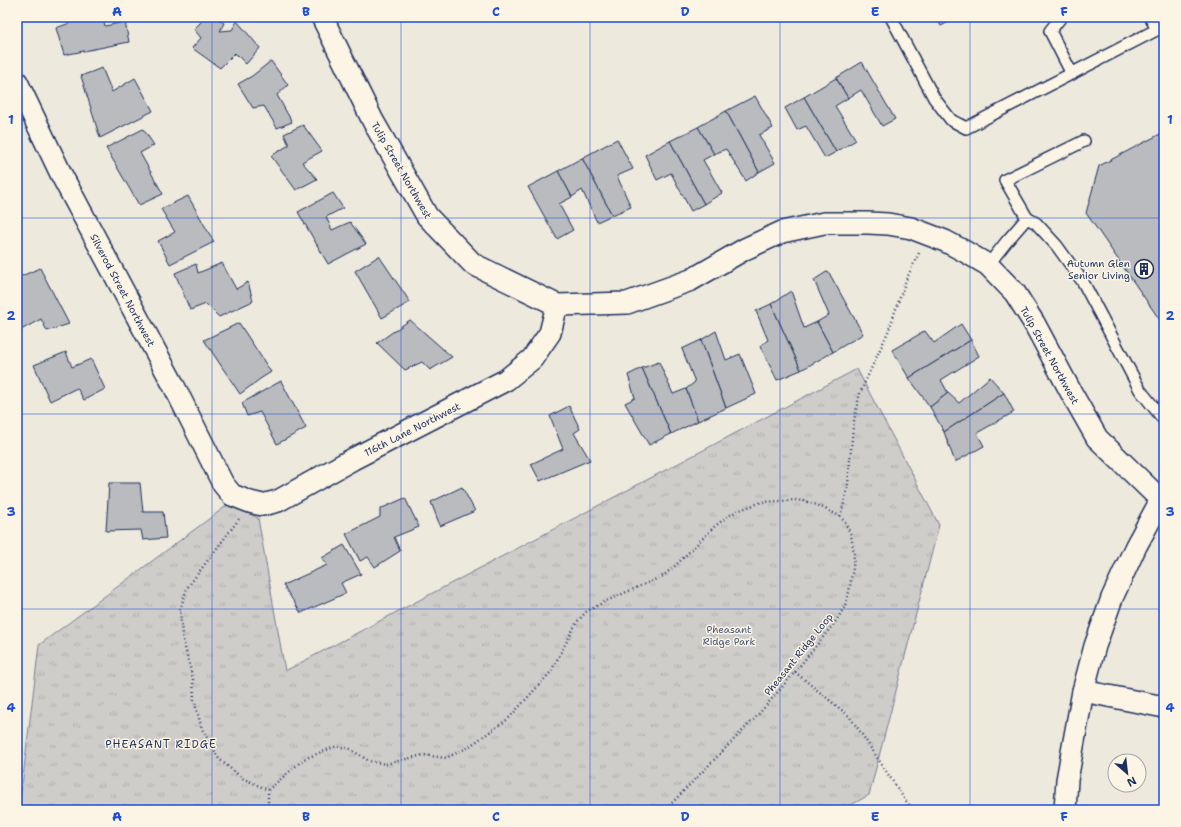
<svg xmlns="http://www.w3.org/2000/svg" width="1181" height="827" font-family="'Shantell Sans',sans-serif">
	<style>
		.park { fill: url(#park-tufts); stroke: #757e94 }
		.building { fill: #babbbe; stroke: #1b2f5e }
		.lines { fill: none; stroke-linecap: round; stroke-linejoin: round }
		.service-casing { stroke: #1b2f5e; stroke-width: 14 }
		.minor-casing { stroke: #1b2f5e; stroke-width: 24 }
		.path { stroke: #1b2f5e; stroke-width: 2.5; stroke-dasharray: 1 3; stroke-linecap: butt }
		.service { stroke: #fcf5e5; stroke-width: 11 }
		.minor { stroke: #fcf5e5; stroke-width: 21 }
		.grid { fill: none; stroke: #1d4ed8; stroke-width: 1; stroke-opacity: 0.55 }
		.labels { text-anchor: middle; stroke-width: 3; stroke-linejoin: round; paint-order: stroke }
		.street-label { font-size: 10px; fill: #1b2f5e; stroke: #fcf5e5 }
		.poi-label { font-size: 10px; fill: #1b2f5e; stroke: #fcf5e5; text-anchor: end }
		.park-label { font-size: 10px; fill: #485679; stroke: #fcf5e5 }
		.neighbourhood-label { font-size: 11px; letter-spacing: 1px; fill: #1b2f5e; stroke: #fcf5e5 }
		.neatline { fill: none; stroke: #1d4ed8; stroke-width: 1.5 }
		.grid-label { font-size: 13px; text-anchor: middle; font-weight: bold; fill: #1d4ed8 }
	</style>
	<defs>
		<pattern id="park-tufts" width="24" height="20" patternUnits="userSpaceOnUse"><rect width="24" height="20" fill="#cfcdca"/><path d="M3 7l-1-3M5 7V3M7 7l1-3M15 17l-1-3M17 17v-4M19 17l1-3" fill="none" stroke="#b1b0b0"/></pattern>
	</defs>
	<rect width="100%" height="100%" fill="#eee9dd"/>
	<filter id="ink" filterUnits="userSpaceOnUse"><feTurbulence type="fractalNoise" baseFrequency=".025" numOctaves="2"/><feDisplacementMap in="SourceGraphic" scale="8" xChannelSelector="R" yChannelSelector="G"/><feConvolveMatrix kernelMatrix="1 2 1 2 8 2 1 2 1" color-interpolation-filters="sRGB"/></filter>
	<g filter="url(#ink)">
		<path class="park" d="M857,369L939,525L869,795L842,810H19L39,645L229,504L258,518L285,671Z"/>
		<g class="building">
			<path d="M68,17H103L105,26L125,22L129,42L64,55L56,28L70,23Z"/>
			<path d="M206,17H215L224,23L220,31L232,30L237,21L260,48L246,64L235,53L220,68L192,48L201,38L194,29Z"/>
			<path d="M936,17H958L941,26Z"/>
			<path d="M271,61L288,85L277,95L292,122L277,128L264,106L253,108L238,84L252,76Z"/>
			<path d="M862,62L895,119L882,126L861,90L848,98L836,78Z"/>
			<path d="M102,68L112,92L135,78L153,111L100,138L81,76Z"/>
			<path d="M836,78L848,98L835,106L856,140L836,152L804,97Z"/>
			<path d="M755,96L773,128L759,135L775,163L759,172L726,111Z"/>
			<path d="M804,97L836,152L825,158L806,126L797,130L785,108Z"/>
			<path d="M726,111L759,172L746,181L726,149L714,154L698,127Z"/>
			<path d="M303,125L322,151L302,162L317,179L296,190L271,156L289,145L284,134Z"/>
			<path d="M698,127L714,154L703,160L722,193L704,204L670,141Z"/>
			<path d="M143,129L154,145L140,153L163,194L139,205L106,148Z"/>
			<path d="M1164,132V326L1086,213L1099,166Z"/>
			<path d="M617,139L633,169L617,176L631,207L612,215L582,158Z"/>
			<path d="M670,141L704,204L691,211L671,173L657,180L645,155Z"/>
			<path d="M582,158L612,215L597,222L582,190L572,197L558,171Z"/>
			<path d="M558,171L572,197L559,204L573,230L557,239L528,187Z"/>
			<path d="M333,193L343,208L326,217L332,230L350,222L366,244L328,264L298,212Z"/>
			<path d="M188,196L214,242L170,264L158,241L175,232L161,209Z"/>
			<path d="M379,256L410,302L382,318L355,271Z"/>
			<path d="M222,263L236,289L248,282L253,301L219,317L206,304L190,310L175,273L196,264L198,273Z"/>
			<path d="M40,268L69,324L47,331L41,319L21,330L17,323V278Z"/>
			<path d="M828,271L863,334L833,352L817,322L829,315L814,280Z"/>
			<path d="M791,291L804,328L817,322L833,352L801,370L771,304Z"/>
			<path d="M771,304L801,370L777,380L760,346L768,340L756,311Z"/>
			<path d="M410,320L452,357L430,370L422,362L405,370L377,343Z"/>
			<path d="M239,323L271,372L260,379L240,394L204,340Z"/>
			<path d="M961,324L971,340L909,378L892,350L925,331L934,343Z"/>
			<path d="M716,331L726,360L740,354L756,394L726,408L701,340Z"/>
			<path d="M701,340L726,408L698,421L686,389L695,382L682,349Z"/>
			<path d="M971,340L979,356L941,380L948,393L930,407L909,378Z"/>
			<path d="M66,352L72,367L91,359L105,389L84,400L77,388L50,401L34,365Z"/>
			<path d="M659,362L673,394L686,389L698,421L671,434L642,368Z"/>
			<path d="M642,368L671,434L649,445L625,403L635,398L628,375Z"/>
			<path d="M990,377L1004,393L944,432L930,407L948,393L959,403Z"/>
			<path d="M281,381L306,428L277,444L260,412L247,416L242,403Z"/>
			<path d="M1004,393L1014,412L977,433L984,446L955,462L944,432Z"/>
			<path d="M569,406L580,429L574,433L590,460L540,481L531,464L563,449L550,416Z"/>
			<path d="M109,483H140L143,512H163L166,538L143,540L141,530L106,531Z"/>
			<path d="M462,487L475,511L440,526L431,502Z"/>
			<path d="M405,498L419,527L394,537L400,551L375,567L368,557L360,561L346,534L380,517V509Z"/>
			<path d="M344,545L361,574L341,583L346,593L301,613L283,585L327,565L322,558Z"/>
		</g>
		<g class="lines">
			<g class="service-casing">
				<g id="service">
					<path d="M891,17L934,98L951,120L966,128L1164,26"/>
					<path d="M1061,17L1050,31L1072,74"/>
					<path d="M1150,17L1157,29"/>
					<path d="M1027,218L1005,180L1084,141"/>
					<path d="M988,265L1007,241L1027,218L1036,223L1057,246L1083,282L1140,390L1164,420"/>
				</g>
			</g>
			<g class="minor-casing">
				<g id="minor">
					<path d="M322,17L373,121L427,216L473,264L557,305L627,303L691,280L745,249L782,232L824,223H868L888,224L911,228L945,241L964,251L988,265L1015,293L1034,323L1072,394L1097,438L1161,500L1164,502"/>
					<path d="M17,82L62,176L173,384L223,484L232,495L250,502L262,505L278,501L353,459L506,380L532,359L550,333L557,305"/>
					<path d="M1083,691L1164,707"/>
					<path d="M1065,810L1067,780L1083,691L1095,646L1112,598L1136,546L1161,500"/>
				</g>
			</g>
			<g class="path">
				<path d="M840,516L844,503L848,484L853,427L856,410L860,393L888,332L906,280L919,253"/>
				<path d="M239,519L187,588L180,610L182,636L193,679L194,700L202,729L219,759L242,778L268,790"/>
				<path d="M795,672L849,716L859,730L905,800L914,810"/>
				<path d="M268,810V790L304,759L337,746L350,749L369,761L386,764L423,755L446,758L467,748L508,719L550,673L577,622L586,612L604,602L663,576L676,565L714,527L727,517L737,511L762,502L795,500L804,501L817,505L840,516L846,524L851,535L854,553L853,568L849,592L845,606L836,621L795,672L757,716L665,810"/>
			</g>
			<use href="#service" class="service"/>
			<use href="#minor" class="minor"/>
		</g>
	</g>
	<path class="grid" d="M212,17V810M401,17V810M590,17V810M780,17V810M970,17V810M17,218H1164M17,414H1164M17,609H1164"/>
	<defs>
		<g id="building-ring" transform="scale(1)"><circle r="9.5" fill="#fcf5e5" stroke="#1b2f5e" stroke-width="1.5"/><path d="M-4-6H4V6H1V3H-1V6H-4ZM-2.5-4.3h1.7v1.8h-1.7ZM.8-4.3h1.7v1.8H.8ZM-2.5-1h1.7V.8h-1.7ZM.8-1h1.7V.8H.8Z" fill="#1b2f5e"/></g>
	</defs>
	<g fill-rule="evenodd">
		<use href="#building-ring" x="1144" y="269"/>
	</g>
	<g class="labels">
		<g class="street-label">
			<text transform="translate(402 170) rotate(60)" y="4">Tulip Street Northwest</text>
			<text transform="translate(123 290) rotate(62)" y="4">Silverod Street Northwest</text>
			<text transform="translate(1050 355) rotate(61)" y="4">Tulip Street Northwest</text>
			<text transform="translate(412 429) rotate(-27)" y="4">116th Lane Northwest</text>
			<text transform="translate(798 654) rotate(-51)" y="4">Pheasant Ridge Loop</text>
		</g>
		<g class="poi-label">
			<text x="1130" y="267">Autumn Glen<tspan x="1130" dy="12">Senior Living</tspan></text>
		</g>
		<g class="park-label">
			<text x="729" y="633">Pheasant<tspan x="729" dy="12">Ridge Park</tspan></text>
		</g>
		<g class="neighbourhood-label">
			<text x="161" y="748">PHEASANT RIDGE</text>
		</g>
	</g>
	<rect width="1181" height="827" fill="none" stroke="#fcf5e5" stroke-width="44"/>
	<g transform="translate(1127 773) rotate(152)"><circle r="19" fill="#fcf5e5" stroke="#a2a6af"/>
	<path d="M0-3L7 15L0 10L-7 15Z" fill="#1b2f5e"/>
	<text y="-6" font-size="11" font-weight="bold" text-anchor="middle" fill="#1b2f5e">N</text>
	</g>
	<rect x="22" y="22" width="1137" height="783" class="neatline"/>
	<g class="grid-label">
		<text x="117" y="16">A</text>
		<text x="306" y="16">B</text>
		<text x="496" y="16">C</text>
		<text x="685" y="16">D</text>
		<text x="875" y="16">E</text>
		<text x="1064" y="16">F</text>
		<text x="11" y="124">1</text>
		<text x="1170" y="124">1</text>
		<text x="11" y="320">2</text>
		<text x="1170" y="320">2</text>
		<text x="11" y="516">3</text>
		<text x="1170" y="516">3</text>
		<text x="11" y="712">4</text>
		<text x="1170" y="712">4</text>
		<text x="117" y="821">A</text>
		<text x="306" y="821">B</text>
		<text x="496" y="821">C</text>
		<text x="685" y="821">D</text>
		<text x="875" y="821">E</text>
		<text x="1064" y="821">F</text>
	</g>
</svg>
